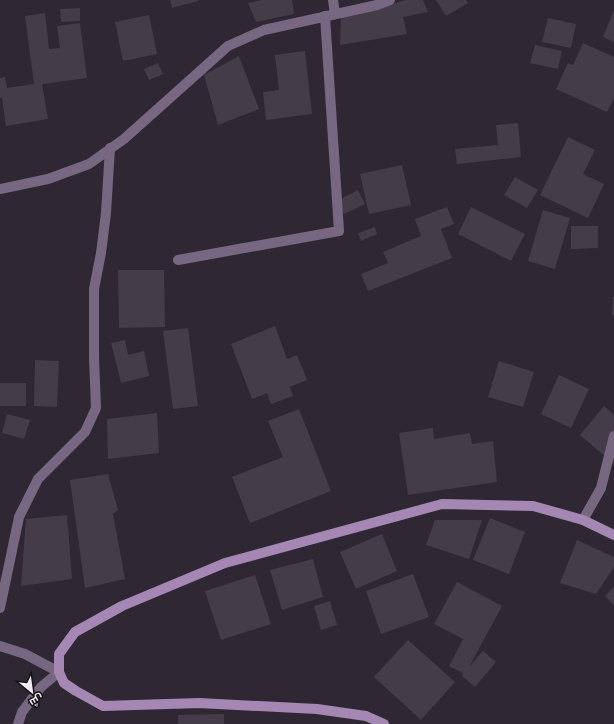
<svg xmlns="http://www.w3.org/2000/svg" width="614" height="724" font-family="'Times New Roman',Cairo,serif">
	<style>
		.building { fill: #453c4a }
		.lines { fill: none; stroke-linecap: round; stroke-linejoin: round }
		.street { stroke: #786781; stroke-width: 10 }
		.secondary { stroke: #a488b3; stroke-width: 10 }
	</style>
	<rect width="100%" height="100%" fill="#2f2734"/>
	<g class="building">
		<path d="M170,0H198V1L172,8Z"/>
		<path d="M262,0H292L294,14L256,22L248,3Z"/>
		<path d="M405,0H423L428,12L403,17L407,34L340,45L341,17L383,7Z"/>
		<path d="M436,0H466L468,3L446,16Z"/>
		<path d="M80,8V21L61,22L60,9Z"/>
		<path d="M614,10V42L603,37Z"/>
		<path d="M45,13L49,49L60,48L57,26L80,23L87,78L42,84L48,119L6,126L2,98H0V78L5,77L7,88L34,84L25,16Z"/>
		<path d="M149,15L157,54L123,61L115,22Z"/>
		<path d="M548,18L576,24L571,48L542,42Z"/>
		<path d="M583,43L614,57V98L607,112L556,89L568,63L573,65Z"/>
		<path d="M535,45L562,51L558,69L530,63Z"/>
		<path d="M305,51L312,114L266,120L263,92L279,90L275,55Z"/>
		<path d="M239,56L259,109L218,125L204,75Z"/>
		<path d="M158,63L163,74L149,80L144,69Z"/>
		<path d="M518,123L521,157L457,164L455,149L498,145L496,125Z"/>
		<path d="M568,137L595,150L583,174L604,184L588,218L540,195Z"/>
		<path d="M402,165L411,205L369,214L360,174Z"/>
		<path d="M515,177L538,190L527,208L504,195Z"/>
		<path d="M358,190L365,204L344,214L337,201Z"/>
		<path d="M447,207L454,224L441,229L452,258L368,291L361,274L388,263L383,252L421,236L415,219Z"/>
		<path d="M471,207L525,234L511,261L458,234Z"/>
		<path d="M543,210L570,218L555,269L528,261Z"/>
		<path d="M571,226H598V248L571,249Z"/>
		<path d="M375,227L377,234L361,241L358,233Z"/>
		<path d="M118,270H164L165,327L119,328Z"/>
		<path d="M613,297H614V315H612Z"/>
		<path d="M275,326L287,359L297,355L307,380L290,387L293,396L271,404L267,393L252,399L231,344Z"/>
		<path d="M188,328L198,406L173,409L163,331Z"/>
		<path d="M125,340L128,355L144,351L149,376L121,383L111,343Z"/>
		<path d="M35,360L59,361L57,407L34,406Z"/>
		<path d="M499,361L534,372L523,407L488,397Z"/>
		<path d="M559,375L589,389L571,428L541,414Z"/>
		<rect x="0" y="383" width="26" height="23"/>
		<path d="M604,406L614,415V464L580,435Z"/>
		<path d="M299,409L331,491L250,523L232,477L283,457L268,421Z"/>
		<path d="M157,413L159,453L108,459L107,419Z"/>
		<path d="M7,414L30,420L24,439L2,433Z"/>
		<path d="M433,428L434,439L470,433L472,444L493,441L497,482L408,495L399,433Z"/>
		<path d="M108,474L118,510L113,514L125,579L85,588L70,480Z"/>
		<path d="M67,515L72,579L21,586L26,519Z"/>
		<path d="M490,518L525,532L509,574L473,560Z"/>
		<path d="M435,520H482L469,559L426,545Z"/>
		<path d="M382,534L397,571L356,589L340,552Z"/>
		<path d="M577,540L614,557V567L596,594L560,583Z"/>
		<path d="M313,559L323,597L282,610L270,570Z"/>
		<path d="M413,574L429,617L381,634L366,591Z"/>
		<path d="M255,575L271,624L221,640L205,591Z"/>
		<path d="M457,582L502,606L469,667L483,651L496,662L475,687L462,676L463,673L449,666L463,639L434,624Z"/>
		<path d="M614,587V605L605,596Z"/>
		<path d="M330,601L337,625L321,630L314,606Z"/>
		<path d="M408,640L455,682L421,720L374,677Z"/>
		<path d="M224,714V724H178V715Z"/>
	</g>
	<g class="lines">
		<g class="street">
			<path d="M333,0L335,14"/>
			<path d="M0,189L48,179L89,164L124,139L228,46L264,30L377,5L390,0"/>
			<path d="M178,260L339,231L325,16"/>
			<path d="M583,520L601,488L614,436"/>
			<path d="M0,608L19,517L38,479L85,432L96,408L94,358V289L101,253L106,213L110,148"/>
			<path d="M0,646L25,654L59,672L41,687L22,712L18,724"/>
		</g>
		<path class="secondary" d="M384,724L366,716L317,709L199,703L103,706L76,691L64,683L59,672V654L75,632L122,606L225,563L442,504L533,506L583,520L614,535"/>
	</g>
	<g transform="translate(32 692) rotate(151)" stroke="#151217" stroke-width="3" paint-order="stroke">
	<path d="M0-3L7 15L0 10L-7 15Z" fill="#f0eaf3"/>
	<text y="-6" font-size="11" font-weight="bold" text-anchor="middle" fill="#f0eaf3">ش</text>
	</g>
</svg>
